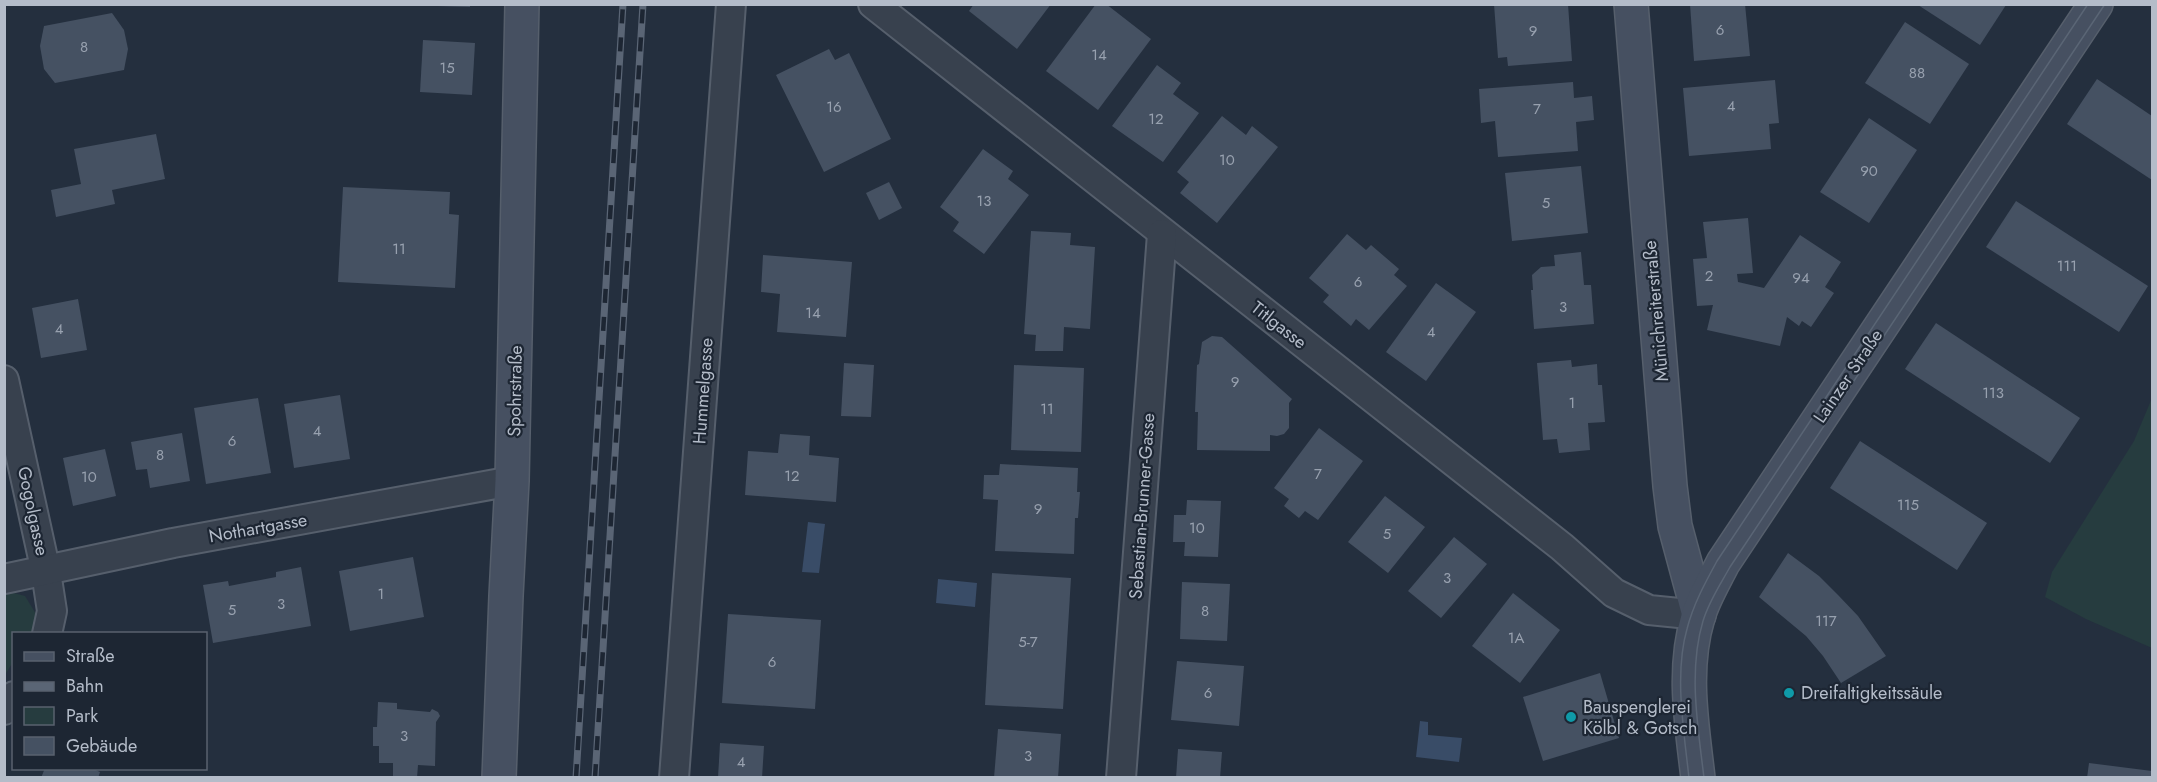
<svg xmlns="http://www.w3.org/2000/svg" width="2157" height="782" font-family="Jost,sans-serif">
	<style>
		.green { fill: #263c3f }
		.water { fill: #394c67 }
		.building { fill: #455162 }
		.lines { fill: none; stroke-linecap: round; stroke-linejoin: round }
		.street-casing { stroke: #565f6c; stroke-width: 32 }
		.secondary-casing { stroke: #565f6c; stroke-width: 36 }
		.street { stroke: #38414e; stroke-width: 28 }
		.secondary { stroke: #465061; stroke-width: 33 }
		.tram { stroke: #5a6575; stroke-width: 1.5 }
		.rail-casing { stroke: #5a6575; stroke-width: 7 }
		.rail { stroke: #1d2633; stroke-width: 4.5; stroke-dasharray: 14; stroke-linecap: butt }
		.culture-dot { fill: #0f9aa8; stroke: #1d2633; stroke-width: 2 }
		.labels { text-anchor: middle; stroke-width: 4.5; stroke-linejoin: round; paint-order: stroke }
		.number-label { font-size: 15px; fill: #98a1af }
		.street-label { font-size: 18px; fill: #b4bcc9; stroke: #1d2633 }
		.poi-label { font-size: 18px; fill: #b4bcc9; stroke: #1d2633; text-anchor: start }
	</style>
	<rect width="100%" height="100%" fill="#242f3e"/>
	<g class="green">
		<path d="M2152,398V648L2086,619L2045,597L2052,572L2134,441Z"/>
		<path d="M10,592L25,596L36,614L34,633L14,634L13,662L5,675V593Z"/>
	</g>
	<g class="water">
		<path d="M808,522L825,524L819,573L802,572Z"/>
		<path d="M938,579L977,583L975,607L936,603Z"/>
		<path d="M1420,721L1428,722V735L1462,738L1459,762L1416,757Z"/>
	</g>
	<g class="building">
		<path d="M437,4H470V7L437,6Z"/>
		<path d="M974,4H1051L1017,49L969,11Z"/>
		<path d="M1096,4H1106L1151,39L1098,110L1046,71Z"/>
		<path d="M1494,4H1568L1572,61L1508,66L1507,57L1498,58Z"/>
		<path d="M1690,4H1745L1750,56L1694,61Z"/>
		<path d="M1918,5H2006L1980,45Z"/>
		<path d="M112,13L124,30L128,49L124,70L55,83L44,69L40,46L44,26Z"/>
		<path d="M1905,22L1969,64L1930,124L1865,83Z"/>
		<path d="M423,40L475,43L472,95L420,92Z"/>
		<path d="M829,49L835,60L849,53L891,139L824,172L776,75Z"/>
		<path d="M1157,65L1181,83L1173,94L1199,113L1163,162L1112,126Z"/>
		<path d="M2097,79L2152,116V180L2067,124Z"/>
		<path d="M1775,80L1779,123L1769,124L1771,149L1689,156L1683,88Z"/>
		<path d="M1573,82L1574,98L1592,96L1594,120L1576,122L1578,151L1498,157L1495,121L1481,123L1479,89Z"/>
		<path d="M1222,116L1246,135L1252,126L1278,147L1217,223L1180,193L1189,182L1177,172Z"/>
		<path d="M1869,118L1917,150L1869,223L1820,192Z"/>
		<path d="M156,134L165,179L112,190L115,204L56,217L51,190L81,184L74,149Z"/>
		<path d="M983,149L1013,171L1008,179L1029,195L984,254L953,231L959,222L940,207Z"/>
		<path d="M1581,166L1588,233L1512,241L1505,173Z"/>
		<path d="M889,182L902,208L879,220L866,193Z"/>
		<path d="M343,187L450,192L449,214L459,215L455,288L338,282Z"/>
		<path d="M2016,201L2148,286L2119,332L1986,247Z"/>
		<path d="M1748,218L1753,273L1737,274L1738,282L1764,288L1800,235L1841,262L1825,287L1834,293L1811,327L1802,321L1799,326L1787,317L1780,346L1707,330L1713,305L1697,306L1693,259L1707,258L1703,222Z"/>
		<path d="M1031,231L1071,233L1070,245L1095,247L1090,329L1064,327L1063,351H1035L1036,335L1024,334Z"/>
		<path d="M1347,234L1366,250L1371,245L1399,269L1394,275L1407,286L1369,330L1356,319L1351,326L1323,302L1329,295L1309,278Z"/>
		<path d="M1581,252L1584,285H1591L1594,324L1534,329L1531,290H1533L1532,275L1541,267L1555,266L1554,255Z"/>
		<path d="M763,255L852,262L846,337L777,332L780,294L761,292Z"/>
		<path d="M1436,283L1476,312L1426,381L1386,352Z"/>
		<path d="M78,299L87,350L41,358L32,308Z"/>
		<path d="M1936,323L2080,418L2050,463L1905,369Z"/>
		<path d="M1212,336L1222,337L1292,399L1289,403V428L1284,434L1277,436L1270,435V451L1197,450L1198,412H1195L1197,365L1199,364L1202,342Z"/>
		<path d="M1571,360L1572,367L1597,364L1598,385H1602L1605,422L1588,423L1590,450L1559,453L1557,439L1543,440L1537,363Z"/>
		<path d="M844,363L874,365L871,417L841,416Z"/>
		<path d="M1014,365L1084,368L1081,452L1011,450Z"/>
		<path d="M340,395L350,459L294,468L284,404Z"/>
		<path d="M258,398L271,473L206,484L194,408Z"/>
		<path d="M1319,428L1363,461L1318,520L1305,511L1299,518L1284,506L1289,499L1274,488Z"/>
		<path d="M182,433L190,481L150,488L147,469L136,470L131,442Z"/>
		<path d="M780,434L810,436L809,455L839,458L836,502L745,495L748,451L778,453Z"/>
		<path d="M1860,441L1987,523L1957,570L1830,488Z"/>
		<path d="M105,449L116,496L73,506L63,458Z"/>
		<path d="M1000,464L1078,468L1077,492H1080L1078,518H1075L1074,554L995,551L998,500L983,499L984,475H999Z"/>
		<path d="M1385,496L1425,527L1388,573L1348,542Z"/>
		<path d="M1187,500L1221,501L1218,557L1184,556L1185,542H1173L1174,515H1186Z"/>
		<path d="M1454,537L1487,564L1441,618L1408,591Z"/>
		<path d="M1788,553L1819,576L1839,596L1858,616L1886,656L1841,683L1823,656L1806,636L1759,597Z"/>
		<path d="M413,557L424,617L350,631L339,571Z"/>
		<path d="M301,567L311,626L213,643L203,585L228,581L229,586L276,577V572Z"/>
		<path d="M992,573L1071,578L1063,709L985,705Z"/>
		<path d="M1182,582L1230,584L1227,641L1180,639Z"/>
		<path d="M1513,593L1560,630L1520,683L1472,646Z"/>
		<path d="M728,614L821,620L815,709L722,703Z"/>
		<path d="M1177,661L1244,666L1239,726L1171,720Z"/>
		<path d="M1600,673L1619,738L1543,761L1523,697Z"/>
		<path d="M378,702L397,703V709L430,712L432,709L438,712L440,716L436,722L435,766L418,765L417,778H410L393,776V763H379V746H373V727H377Z"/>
		<path d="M998,729L1061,734L1058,778H994Z"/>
		<path d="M720,743L764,746L762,778H718Z"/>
		<path d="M1178,749L1222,752L1220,778H1176Z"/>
		<path d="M2089,763L2152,771V778H2087Z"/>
		<path d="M45,768H91L100,772L98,778H41Z"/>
	</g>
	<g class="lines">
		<g class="street-casing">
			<g id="street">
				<path d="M873,4L1562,547L1614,593L1649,610L1699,615"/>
				<path d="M4,380L46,572L52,611L47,634"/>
				<path d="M4,579L173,543L512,481"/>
				<path d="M4,710L14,696"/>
				<path d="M674,778L731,4"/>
				<path d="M1121,778L1162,234"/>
			</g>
		</g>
		<g class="secondary-casing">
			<g id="secondary">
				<path d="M1631,4L1670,486L1675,526L1699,615"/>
				<path d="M499,778L506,596L512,481L522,4"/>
				<path d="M1698,778C1692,725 1682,670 1698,617C1703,599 1714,581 1723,563L2096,4"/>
			</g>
		</g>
		<use href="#street" class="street"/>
		<use href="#secondary" class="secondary"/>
		<g class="tram">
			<path d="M1689,778C1684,731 1674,674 1687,629C1693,605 1705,583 1717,561L2088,4"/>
			<path d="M1704,778C1698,727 1688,671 1703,621C1709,601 1720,585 1730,567L2105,4"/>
		</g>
		<g class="rail-casing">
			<g id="rail">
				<path d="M576,778L623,4"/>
				<path d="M595,778L643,4"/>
			</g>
		</g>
		<use href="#rail" class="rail"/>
	</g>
	<g class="culture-dot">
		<circle cx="1789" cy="693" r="6"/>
		<circle cx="1571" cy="717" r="6"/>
	</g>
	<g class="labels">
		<g class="number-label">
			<text x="1720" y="35">6</text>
			<text x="1533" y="36">9</text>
			<text x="84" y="52">8</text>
			<text x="1099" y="60">14</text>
			<text x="447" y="73">15</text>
			<text x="1917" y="78">88</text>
			<text x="1731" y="111">4</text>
			<text x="834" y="112">16</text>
			<text x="1537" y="114">7</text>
			<text x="1156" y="124">12</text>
			<text x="1227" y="165">10</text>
			<text x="1869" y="176">90</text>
			<text x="984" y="206">13</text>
			<text x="1546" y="208">5</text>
			<text x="399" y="254">11</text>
			<text x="2067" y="271">111</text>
			<text x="1709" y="281">2</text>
			<text x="1801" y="283">94</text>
			<text x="1358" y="287">6</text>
			<text x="1563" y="312">3</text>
			<text x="813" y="318">14</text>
			<text x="59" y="334">4</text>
			<text x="1431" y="337">4</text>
			<text x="1235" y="387">9</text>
			<text x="1993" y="398">113</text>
			<text x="1572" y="408">1</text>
			<text x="1047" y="414">11</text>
			<text x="317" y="436">4</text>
			<text x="232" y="446">6</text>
			<text x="160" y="460">8</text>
			<text x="1318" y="479">7</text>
			<text x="792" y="481">12</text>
			<text x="89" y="482">10</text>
			<text x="1908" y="510">115</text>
			<text x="1038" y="514">9</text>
			<text x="1197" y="533">10</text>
			<text x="1387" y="539">5</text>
			<text x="1447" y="583">3</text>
			<text x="381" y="599">1</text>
			<text x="281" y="609">3</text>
			<text x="232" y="615">5</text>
			<text x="1205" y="616">8</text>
			<text x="1826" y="626">117</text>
			<text x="1516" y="643">1A</text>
			<text x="1028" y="647">5-7</text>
			<text x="772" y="667">6</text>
			<text x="1208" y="698">6</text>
			<text x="404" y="741">3</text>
			<text x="1028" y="761">3</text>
			<text x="741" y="767">4</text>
		</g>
		<g class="street-label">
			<text transform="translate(1656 311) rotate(-95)" y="6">Münichreiterstraße</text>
			<text transform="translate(1279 325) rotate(38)" y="6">Titlgasse</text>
			<text transform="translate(1848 376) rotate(-56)" y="6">Lainzer Straße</text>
			<text transform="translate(515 391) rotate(-89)" y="6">Spohrstraße</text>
			<text transform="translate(703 391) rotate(-86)" y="6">Hummelgasse</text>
			<text transform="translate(1142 506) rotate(-86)" y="6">Sebastian-Brunner-Gasse</text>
			<text transform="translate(33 511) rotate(78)" y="6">Gogolgasse</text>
			<text transform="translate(258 528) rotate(-10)" y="6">Nothartgasse</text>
		</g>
		<g class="poi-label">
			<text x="1801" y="699">Dreifaltigkeitssäule</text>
			<text x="1583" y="713">Bauspenglerei<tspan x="1583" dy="21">Kölbl &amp; Gotsch</tspan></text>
		</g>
	</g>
	<rect width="2157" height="782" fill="none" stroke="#b4bcc9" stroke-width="12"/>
	<rect x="12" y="632" width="195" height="138" fill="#1d2633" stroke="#59626f" stroke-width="1.5"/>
	<rect x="24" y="652" width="30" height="9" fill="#465061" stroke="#59626f" stroke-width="1.5"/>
	<text x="66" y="662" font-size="18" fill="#b4bcc9">Straße</text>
	<rect x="24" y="682" width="30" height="9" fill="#5a6575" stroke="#59626f" stroke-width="1.5"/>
	<text x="66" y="692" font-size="18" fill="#b4bcc9">Bahn</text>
	<rect x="24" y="707" width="30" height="18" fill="#263c3f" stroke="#59626f" stroke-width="1.5"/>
	<text x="66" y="722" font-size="18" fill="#b4bcc9">Park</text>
	<rect x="24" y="737" width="30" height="18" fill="#455162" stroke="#59626f" stroke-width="1.5"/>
	<text x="66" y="752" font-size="18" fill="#b4bcc9">Gebäude</text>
</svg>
